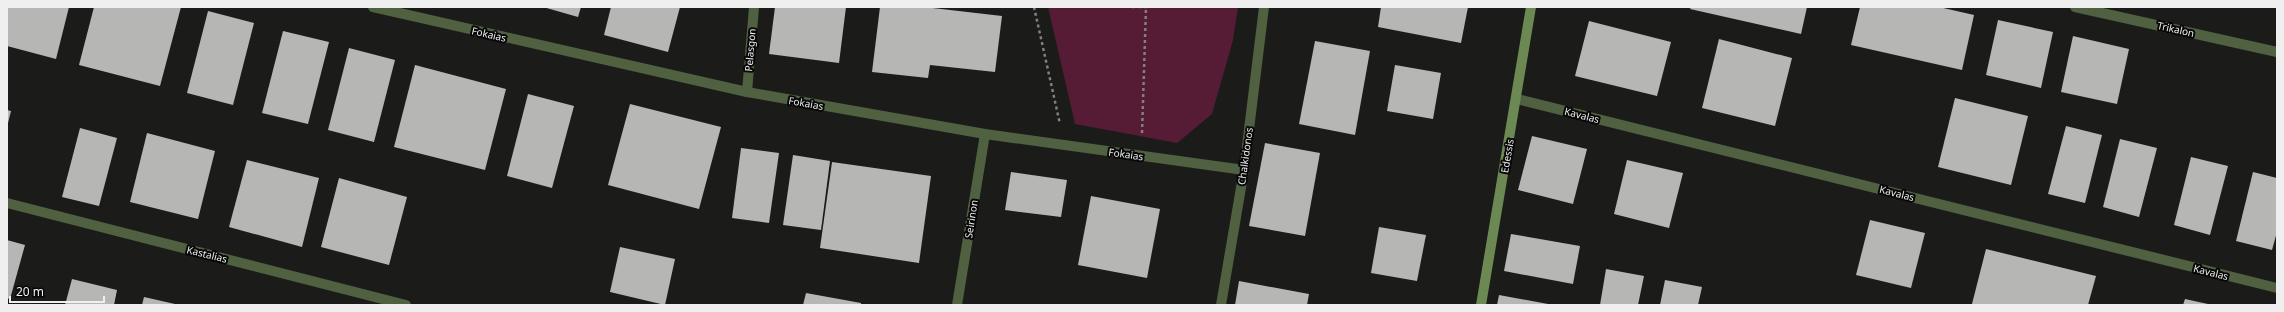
<svg xmlns="http://www.w3.org/2000/svg" width="2284" height="312" font-family="'Noto Sans',sans-serif">
	<style>
		.green { fill: #561b35 }
		.building { fill: #b6b7b5 }
		.lines { fill: none; stroke-linecap: round; stroke-linejoin: round }
		.path { stroke: #80817f; stroke-width: 2.5; stroke-dasharray: 3 3; stroke-linecap: butt }
		.street { stroke: #4f6141; stroke-width: 10 }
		.secondary { stroke: #6c8954; stroke-width: 10 }
		.labels { text-anchor: middle; stroke-width: 4; stroke-linejoin: round; paint-order: stroke }
		.street-label { font-size: 10px; fill: #eeefee; stroke: #060706 }
	</style>
	<rect width="100%" height="100%" fill="#1b1c1a"/>
	<path class="green" d="M1048,7H1238L1233,40L1212,114L1177,143L1075,124Z"/>
	<g class="building">
		<path d="M7,7H69L56,59L7,46Z"/>
		<path d="M94,7H181L160,86L79,65Z"/>
		<path d="M543,7H581L578,17Z"/>
		<path d="M611,7H680L668,52L604,35Z"/>
		<path d="M775,7H846L839,63L769,54Z"/>
		<path d="M880,7H924L1002,16L995,72L930,65L928,78L872,72Z"/>
		<path d="M1381,7H1468L1461,43L1378,27Z"/>
		<path d="M1691,7H1807L1801,34L1690,9Z"/>
		<path d="M1860,7H1939L1974,15L1962,70L1851,45Z"/>
		<path d="M208,11L254,23L233,105L187,93Z"/>
		<path d="M1998,20L2053,32L2041,88L1986,75Z"/>
		<path d="M1589,21L1671,42L1657,96L1575,76Z"/>
		<path d="M283,31L329,42L308,124L262,113Z"/>
		<path d="M2073,36L2129,49L2117,104L2061,92Z"/>
		<path d="M1719,39L1792,58L1775,126L1702,108Z"/>
		<path d="M1315,41L1370,51L1355,135L1299,124Z"/>
		<path d="M349,48L395,60L374,142L328,130Z"/>
		<path d="M415,65L506,89L485,170L394,147Z"/>
		<path d="M1395,65L1441,73L1433,119L1387,111Z"/>
		<path d="M528,94L574,106L552,188L507,176Z"/>
		<path d="M1955,98L2028,116L2011,185L1938,167Z"/>
		<path d="M630,104L721,127L699,209L608,185Z"/>
		<path d="M7,110L11,111L8,123H7Z"/>
		<path d="M2066,126L2102,135L2085,203L2048,194Z"/>
		<path d="M80,128L117,138L99,206L62,197Z"/>
		<path d="M147,133L215,151L198,219L130,202Z"/>
		<path d="M1532,136L1587,149L1573,204L1518,190Z"/>
		<path d="M2120,139L2157,148L2139,217L2103,207Z"/>
		<path d="M1265,143L1320,153L1305,236L1249,226Z"/>
		<path d="M741,148L779,153L769,223L732,218Z"/>
		<path d="M793,155L830,161L821,230L783,225Z"/>
		<path d="M2191,157L2228,166L2210,235L2174,225Z"/>
		<path d="M247,160L319,178L302,247L229,227Z"/>
		<path d="M1627,160L1683,173L1669,228L1614,214Z"/>
		<path d="M832,162L931,176L919,263L820,248Z"/>
		<path d="M1011,172L1067,180L1061,217L1005,210Z"/>
		<path d="M2253,172L2277,178V232L2272,250L2236,241Z"/>
		<path d="M339,178L407,197L389,265L321,247Z"/>
		<path d="M1091,196L1160,209L1147,278L1078,265Z"/>
		<path d="M1870,220L1925,233L1911,288L1856,275Z"/>
		<path d="M1379,227L1426,235L1417,281L1371,273Z"/>
		<path d="M1511,234L1580,246L1573,284L1504,271Z"/>
		<path d="M7,240L25,245L10,299L7,298Z"/>
		<path d="M620,247L675,259L665,305L610,292Z"/>
		<path d="M1986,249L2096,276L2088,305L1972,304Z"/>
		<path d="M1606,269L1644,276L1638,305H1600Z"/>
		<path d="M72,279L117,290L114,305H65Z"/>
		<path d="M1665,280L1702,287L1698,305H1660Z"/>
		<path d="M1239,281L1309,294L1307,305H1235Z"/>
		<path d="M806,293L861,303V305H803Z"/>
		<path d="M1499,295L1548,304V305H1497Z"/>
		<path d="M144,297L175,304V305H142Z"/>
		<path d="M2185,299L2208,304V305H2183Z"/>
	</g>
	<g class="lines">
		<g class="path">
			<path d="M1034,7L1060,124"/>
			<path d="M1132,7H1149"/>
			<path d="M1142,133L1146,8"/>
		</g>
		<g class="street">
			<path d="M373,7L747,92L985,134L1244,170"/>
			<path d="M2075,7L2277,52"/>
			<path d="M747,92L754,7"/>
			<path d="M1517,99L2277,288"/>
			<path d="M7,203L406,305"/>
			<path d="M957,305L985,134"/>
			<path d="M1221,305L1244,170L1264,7"/>
		</g>
		<path class="secondary" d="M1481,305L1531,7"/>
	</g>
	<g class="labels">
		<g class="street-label">
			<text transform="translate(2176 29) rotate(13)" y="4">Trikalon</text>
			<text transform="translate(489 34) rotate(13)" y="4">Fokaias</text>
			<text transform="translate(750 50) rotate(-85)" y="4">Pelasgon</text>
			<text transform="translate(806 103) rotate(10)" y="4">Fokaias</text>
			<text transform="translate(1582 115) rotate(14)" y="4">Kavalas</text>
			<text transform="translate(1126 154) rotate(8)" y="4">Fokaias</text>
			<text transform="translate(1245 156) rotate(-82)" y="4">Chalkidonos</text>
			<text transform="translate(1507 156) rotate(-80)" y="4">Edessis</text>
			<text transform="translate(1897 193) rotate(14)" y="4">Kavalas</text>
			<text transform="translate(971 219) rotate(-81)" y="4">Seirinon</text>
			<text transform="translate(207 254) rotate(14)" y="4">Kastalias</text>
			<text transform="translate(2211 272) rotate(14)" y="4">Kavalas</text>
		</g>
	</g>
	<rect width="2284" height="312" fill="none" stroke="#eeefee" stroke-width="16"/>
	<path d="M10 296v6h94v-6" fill="none" stroke="#eeefee" stroke-width="2"/>
	<text x="16" y="296" font-size="12" fill="#eeefee" stroke="#060706" stroke-width="3" paint-order="stroke">20 m</text>
</svg>
